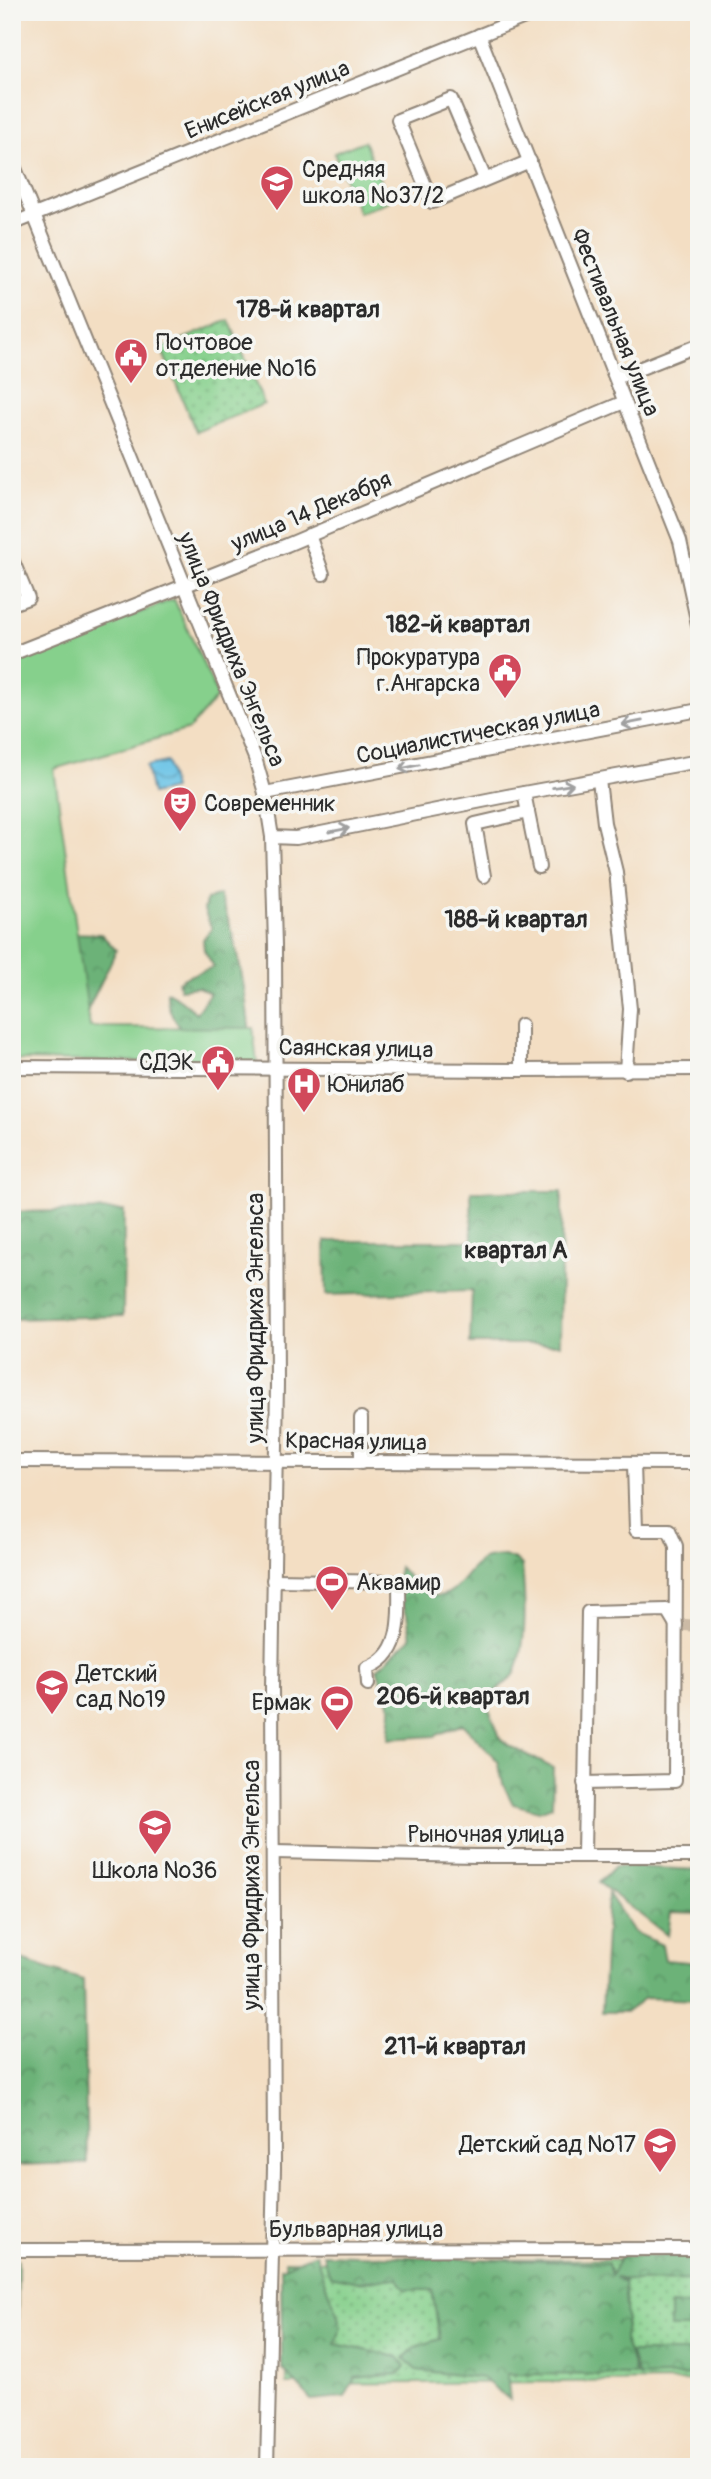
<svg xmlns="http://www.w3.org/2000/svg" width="711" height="2479" font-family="Pangolin,sans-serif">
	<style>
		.grass { fill: url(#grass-dots); stroke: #587e5c; stroke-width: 2 }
		.forest { fill: url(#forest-crowns); stroke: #4c6e52; stroke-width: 2 }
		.park { fill: #86d08c; stroke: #587e5c; stroke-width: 2 }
		.water { fill: url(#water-waves); stroke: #4a7688; stroke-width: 2 }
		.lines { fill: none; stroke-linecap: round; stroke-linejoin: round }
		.minor-tunnel { stroke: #cbbaa5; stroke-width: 12; stroke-dasharray: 12 6; stroke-linecap: butt }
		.minor-casing { stroke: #8f8477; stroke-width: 16 }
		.minor { stroke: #fff; stroke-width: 12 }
		.oneway { stroke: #a0a0a0 }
		.labels { text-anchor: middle; stroke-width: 7; stroke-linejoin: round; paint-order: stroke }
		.street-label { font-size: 23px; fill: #2b2b2b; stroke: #f6f6f2 }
		.poi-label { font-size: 23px; fill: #2b2b2b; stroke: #f6f6f2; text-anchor: start }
		.neighbourhood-label { font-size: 24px; font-weight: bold; fill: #2b2b2b; stroke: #f6f6f2 }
	</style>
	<defs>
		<pattern id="grass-dots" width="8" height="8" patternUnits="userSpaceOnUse" patternTransform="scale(1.75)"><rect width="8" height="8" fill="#86d08c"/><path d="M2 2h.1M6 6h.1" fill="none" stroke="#6ea973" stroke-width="1.8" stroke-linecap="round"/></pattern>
		<pattern id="forest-crowns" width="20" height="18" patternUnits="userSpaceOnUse" patternTransform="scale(1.75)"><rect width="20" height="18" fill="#6cb278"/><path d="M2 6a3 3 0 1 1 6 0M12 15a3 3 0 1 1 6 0" fill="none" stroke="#599163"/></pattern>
		<pattern id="water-waves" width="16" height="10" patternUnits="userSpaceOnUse" patternTransform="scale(1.75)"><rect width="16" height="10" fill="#68c2e6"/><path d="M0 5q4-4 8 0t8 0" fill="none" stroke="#569ebb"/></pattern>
	</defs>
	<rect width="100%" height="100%" fill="#f6f6f2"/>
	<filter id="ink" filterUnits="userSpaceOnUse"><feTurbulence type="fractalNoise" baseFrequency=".0143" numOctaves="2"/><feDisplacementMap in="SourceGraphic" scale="14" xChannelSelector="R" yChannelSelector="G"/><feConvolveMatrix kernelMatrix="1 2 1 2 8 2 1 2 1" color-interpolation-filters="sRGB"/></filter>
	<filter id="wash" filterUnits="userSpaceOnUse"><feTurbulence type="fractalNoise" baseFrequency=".00686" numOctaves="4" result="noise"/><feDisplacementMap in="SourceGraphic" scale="28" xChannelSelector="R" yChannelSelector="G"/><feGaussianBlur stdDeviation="1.57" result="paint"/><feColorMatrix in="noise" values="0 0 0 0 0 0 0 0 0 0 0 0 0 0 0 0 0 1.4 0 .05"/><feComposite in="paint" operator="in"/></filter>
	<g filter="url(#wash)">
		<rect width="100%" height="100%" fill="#f3dec3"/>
		<g class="grass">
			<path d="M229,320L264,404L196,432L161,348Z"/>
			<path d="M699,2259V2381L287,2384L285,2261Z"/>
		</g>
		<g class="forest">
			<path d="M219,895C240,945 247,1001 252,1054L12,1055L66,933L101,934L116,950C106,975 93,996 83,1021L96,1032L186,1036C176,1022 166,1010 167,992L181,1000L196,1013L210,993L198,987L180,989L178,982C189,974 201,972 214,967L204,950L203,939L212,929L204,910L206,900Z"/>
			<path d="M471,1191H562L560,1344H470L472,1291L326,1295L325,1241H472Z"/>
			<path d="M124,1210L123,1316L12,1319V1212Z"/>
			<path d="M504,1556L518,1561L522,1565C525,1597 528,1643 515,1673C511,1681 501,1685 495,1692C492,1696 490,1702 488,1707L500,1737L508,1745L553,1768L552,1806L539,1811L513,1804L503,1784L498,1761L462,1724L435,1736L388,1739L391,1709L377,1669L411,1638L407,1614L395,1587L399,1567C407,1575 418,1589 428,1594C455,1604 465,1570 482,1560C488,1556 497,1557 504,1556Z"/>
			<path d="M615,1866L699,1870V1913L671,1912L668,1936L599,1883Z"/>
			<path d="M608,1893L634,1932L662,1945L665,1960L699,1963V2000L645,1998L626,2012H602Z"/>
			<path d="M12,1957L83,1980L87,2163L12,2165Z"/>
			<path d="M316,2253C319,2264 322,2275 326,2286C334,2308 348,2320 335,2344L398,2357L405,2366L399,2374L355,2378L345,2397L311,2400L282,2368L281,2268Z"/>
			<path d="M323,2254L608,2263L611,2276L621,2255L699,2256V2280L635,2281L615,2278L624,2282L627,2319L624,2339L636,2375L507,2374L510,2400L482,2378L416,2370L404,2358L415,2347L440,2339L432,2290H406L397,2278L358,2282L330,2276Z"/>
			<path d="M12,2260H18L16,2467H12Z"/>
			<path d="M670,2305L699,2306V2328H670Z"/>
			<path d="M630,2352H699V2375L639,2377Z"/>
		</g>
		<g class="park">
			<path d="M364,141L389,201L359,213L334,153Z"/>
			<path d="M174,599L218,696L189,729L54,769L90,1027L253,1028L257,1063L12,1060V663Z"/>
		</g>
		<path class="water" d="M167,762L173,789L152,794L146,766Z"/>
	</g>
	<g filter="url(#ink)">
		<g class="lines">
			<path class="minor-tunnel" d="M684,1625L699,1626"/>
			<g class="minor-casing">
				<g id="minor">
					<path d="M479,35L680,541L699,629"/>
					<path d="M12,161L255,758L265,793L272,837L275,945L277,1384L272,1688L274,2168L267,2467"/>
					<path d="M485,179L451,99L398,120L432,202L530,161"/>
					<path d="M12,224L537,12"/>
					<path d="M616,378L699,345"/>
					<path d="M309,535L323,574"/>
					<path d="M12,559L28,598L12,604"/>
					<path d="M12,654L287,545L624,402"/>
					<path d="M599,780L604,823L616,872L630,1009L626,1071"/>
					<path d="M265,793L699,710"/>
					<path d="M524,793L539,867"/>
					<path d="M272,837L296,838L507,796L699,761"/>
					<path d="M484,876L475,824L528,812"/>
					<path d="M12,1067L521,1070L699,1069"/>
					<path d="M521,1070V1025"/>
					<path d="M12,1461L699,1463"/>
					<path d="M361,1463V1418"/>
					<path d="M273,1580L399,1582C399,1614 404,1655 367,1668L368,1684"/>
					<path d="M584,1783L675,1781L676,1546L669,1530H636L634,1464"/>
					<path d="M273,1852L476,1856H699"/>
					<path d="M584,1855L588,1612L667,1610L676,1625"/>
					<path d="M12,2250L699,2249"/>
				</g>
			</g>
			<use href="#minor" class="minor"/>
		</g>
		<defs><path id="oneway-shaft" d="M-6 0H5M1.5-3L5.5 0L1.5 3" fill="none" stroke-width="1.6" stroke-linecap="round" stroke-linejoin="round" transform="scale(1.75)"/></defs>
		<g class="oneway">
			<use href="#oneway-shaft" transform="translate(632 723) rotate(169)"/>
			<use href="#oneway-shaft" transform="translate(409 767) rotate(168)"/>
			<use href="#oneway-shaft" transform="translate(563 786) rotate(-9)"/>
			<use href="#oneway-shaft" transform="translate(339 830) rotate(-11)"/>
		</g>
	</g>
	<defs>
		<g id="school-pin" transform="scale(1.75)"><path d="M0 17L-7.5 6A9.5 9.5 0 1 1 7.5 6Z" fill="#d1495b" stroke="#f6f6f2"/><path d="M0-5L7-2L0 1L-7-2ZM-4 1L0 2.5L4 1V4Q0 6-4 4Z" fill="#fff"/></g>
		<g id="civic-pin" transform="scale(1.75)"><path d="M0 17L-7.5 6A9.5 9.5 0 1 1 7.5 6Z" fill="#d1495b" stroke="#f6f6f2"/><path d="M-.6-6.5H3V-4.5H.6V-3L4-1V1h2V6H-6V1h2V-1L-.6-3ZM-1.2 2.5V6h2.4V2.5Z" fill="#fff"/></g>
		<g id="theatre-pin" transform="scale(1.75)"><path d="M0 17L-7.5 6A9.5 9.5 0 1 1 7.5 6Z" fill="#d1495b" stroke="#f6f6f2"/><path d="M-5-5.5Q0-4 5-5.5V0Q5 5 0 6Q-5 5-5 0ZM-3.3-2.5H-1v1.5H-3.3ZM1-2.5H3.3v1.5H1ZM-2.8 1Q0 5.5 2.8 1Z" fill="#fff"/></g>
		<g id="hospital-pin" transform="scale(1.75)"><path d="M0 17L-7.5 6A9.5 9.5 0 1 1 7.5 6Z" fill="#d1495b" stroke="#f6f6f2"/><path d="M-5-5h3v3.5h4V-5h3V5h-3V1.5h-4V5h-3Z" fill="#fff"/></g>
		<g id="stadium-pin" transform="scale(1.75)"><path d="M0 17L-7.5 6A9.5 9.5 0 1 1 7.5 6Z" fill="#d1495b" stroke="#f6f6f2"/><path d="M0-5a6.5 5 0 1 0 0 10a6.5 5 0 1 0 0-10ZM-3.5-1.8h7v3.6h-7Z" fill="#fff"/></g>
	</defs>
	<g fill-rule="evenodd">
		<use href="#school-pin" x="277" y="182"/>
		<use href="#civic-pin" x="131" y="355"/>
		<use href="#civic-pin" x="505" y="670"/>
		<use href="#theatre-pin" x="180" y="803"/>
		<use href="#civic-pin" x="218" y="1062"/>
		<use href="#hospital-pin" x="304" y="1084"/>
		<use href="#stadium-pin" x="332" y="1582"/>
		<use href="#school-pin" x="52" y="1686"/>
		<use href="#stadium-pin" x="337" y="1702"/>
		<use href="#school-pin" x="155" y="1826"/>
		<use href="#school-pin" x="660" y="2144"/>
	</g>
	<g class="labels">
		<g class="street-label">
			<text transform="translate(267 99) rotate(-22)" y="8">Енисейская улица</text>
			<text transform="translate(616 322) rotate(68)" y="8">Фестивальная улица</text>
			<text transform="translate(311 511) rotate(-23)" y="8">улица 14 Декабря</text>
			<text transform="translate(232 649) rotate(68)" y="8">улица Фридриха Энгельса</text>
			<text transform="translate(478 732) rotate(-11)" y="8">Социалистическая улица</text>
			<text transform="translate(356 1048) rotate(1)" y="8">Саянская улица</text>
			<text transform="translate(255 1318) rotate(-90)" y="8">улица Фридриха Энгельса</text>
			<text transform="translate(356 1441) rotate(1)" y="8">Красная улица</text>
			<text x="486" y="1842">Рыночная улица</text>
			<text transform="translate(251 1885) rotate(-90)" y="8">улица Фридриха Энгельса</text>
			<text x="356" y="2237">Бульварная улица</text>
		</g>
		<g class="poi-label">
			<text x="302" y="177">Средняя<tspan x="302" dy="26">школа №37/2</tspan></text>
			<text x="156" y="350">Почтовое<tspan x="156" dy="26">отделение №16</tspan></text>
			<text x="480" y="665" text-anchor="end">Прокуратура<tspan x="480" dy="26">г.Ангарска</tspan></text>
			<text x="204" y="811">Современник</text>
			<text x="194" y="1070" text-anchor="end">СДЭК</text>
			<text x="328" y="1092">Юнилаб</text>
			<text x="356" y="1590">Аквамир</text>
			<text x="76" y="1681">Детский<tspan x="76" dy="26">сад №19</tspan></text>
			<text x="312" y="1710" text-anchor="end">Ермак</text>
			<text x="155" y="1878" text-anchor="middle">Школа №36</text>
			<text x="636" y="2152" text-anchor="end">Детский сад №17</text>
		</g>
		<g class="neighbourhood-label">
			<text x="308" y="317">178-й квартал</text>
			<text x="458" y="632">182-й квартал</text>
			<text x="516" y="927">188-й квартал</text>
			<text x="516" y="1258">квартал А</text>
			<text x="453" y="1704">206-й квартал</text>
			<text x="455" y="2054">211-й квартал</text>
		</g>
	</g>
	<rect width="711" height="2479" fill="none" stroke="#f6f6f2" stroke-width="42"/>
</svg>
